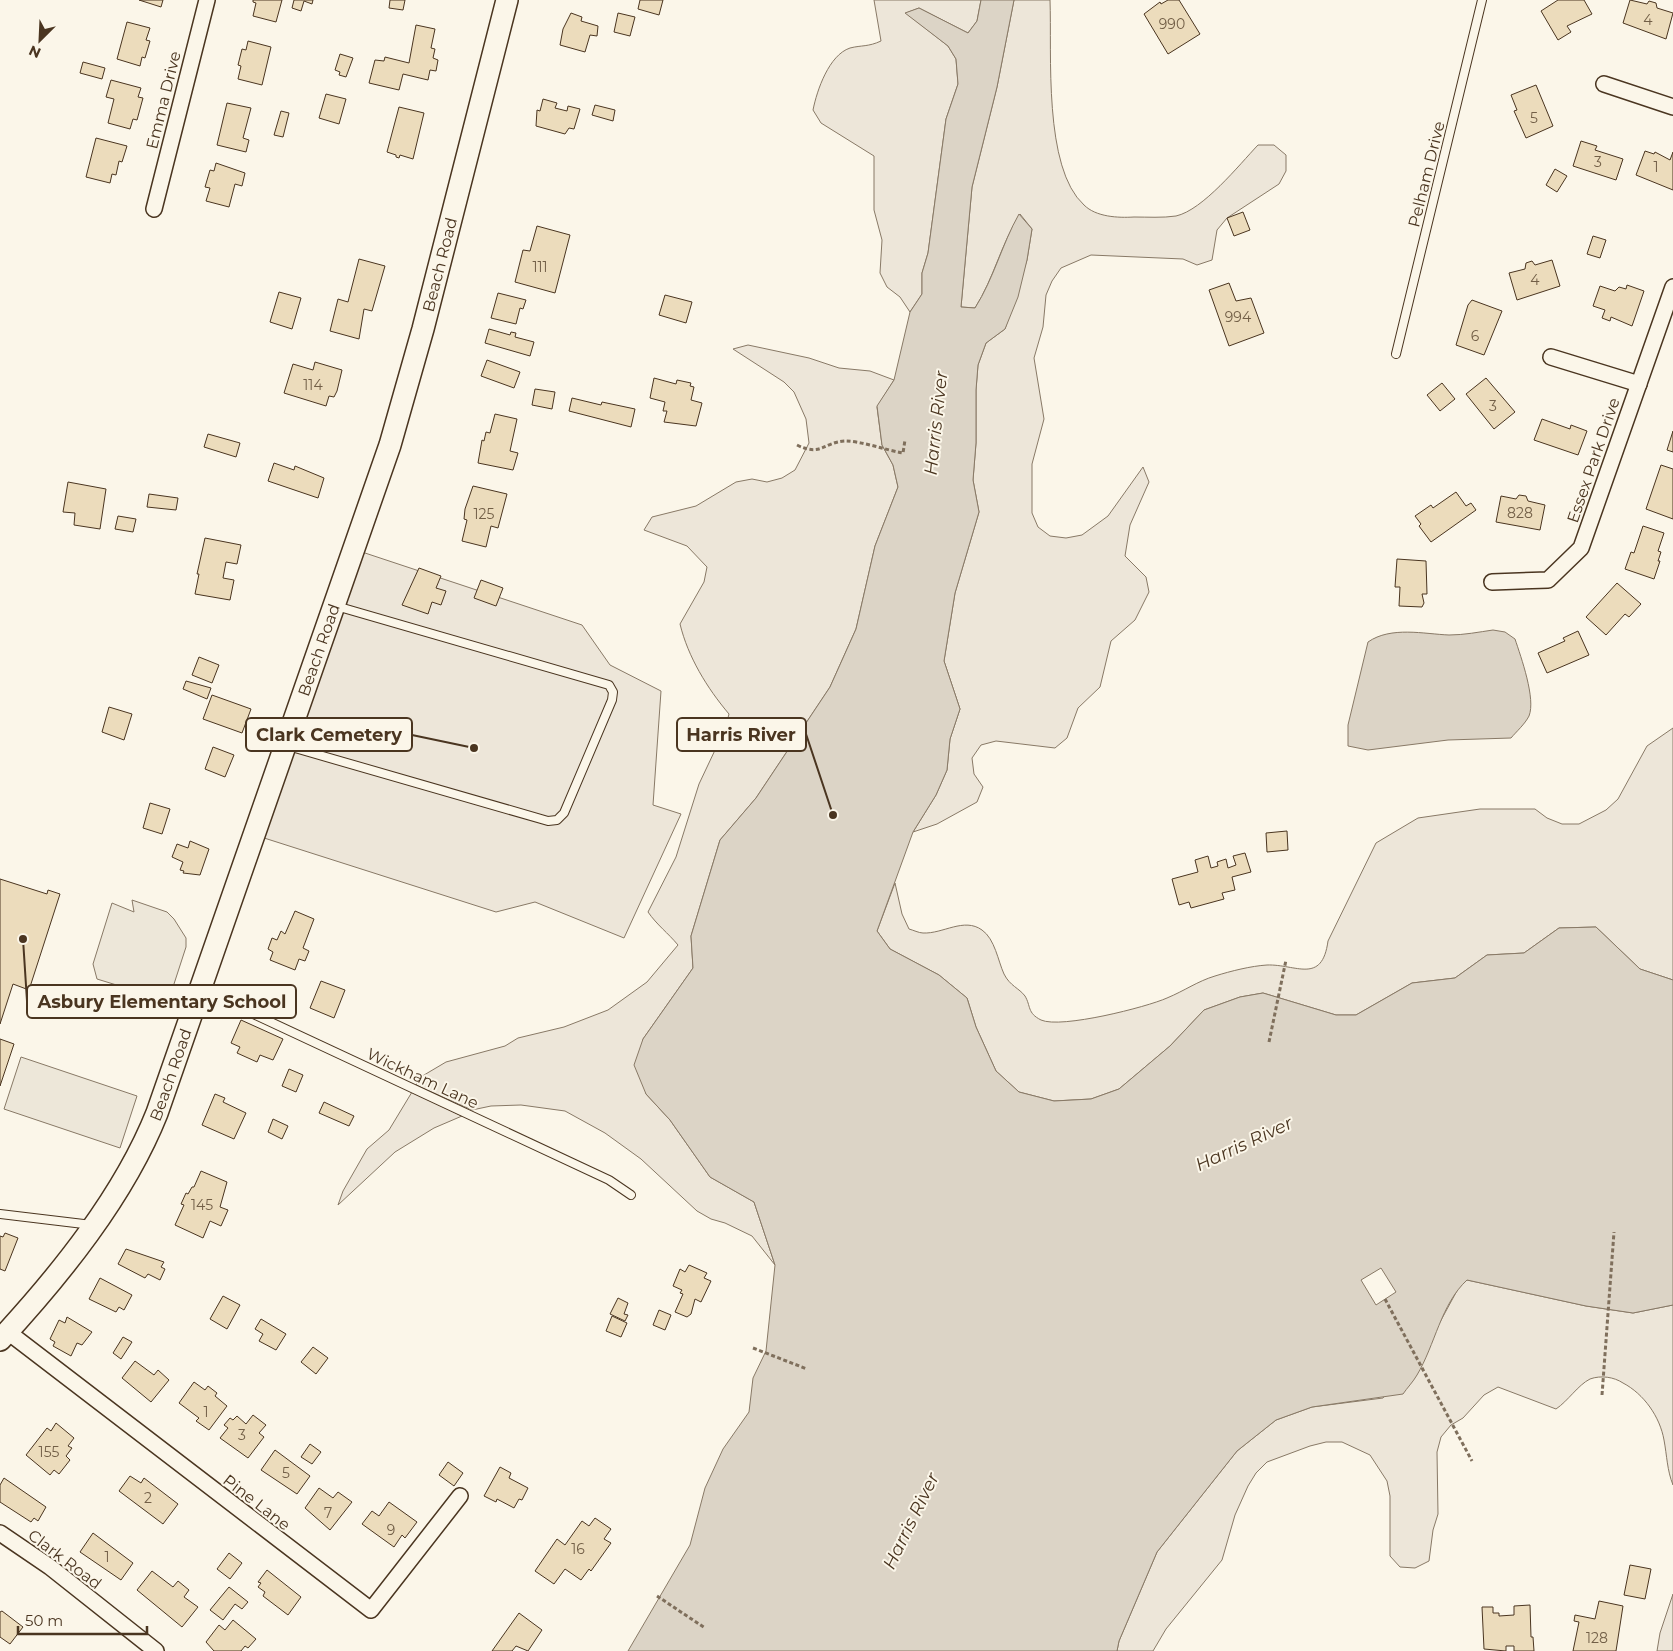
<svg xmlns="http://www.w3.org/2000/svg" width="1673" height="1651" font-family="Montserrat,sans-serif">
	<style>
		.green { fill: #ede6d9; stroke: #887966 }
		.parking { fill: #ede7d9; stroke: #887966 }
		.water { fill: #dcd4c6; stroke: #887966 }
		.pier { fill: #fbf6e9; stroke: #887966 }
		.building { fill: #ecdcbc; stroke: #4a3520 }
		.lines { fill: none; stroke-linecap: round; stroke-linejoin: round }
		.lane-casing { stroke: #4a3520; stroke-width: 10 }
		.street-casing { stroke: #4a3520; stroke-width: 18 }
		.secondary-casing { stroke: #4a3520; stroke-width: 24 }
		.path { stroke: #7f6f5c; stroke-width: 3; stroke-dasharray: 4 2.5; stroke-linecap: butt }
		.lane { stroke: #fbf6e9; stroke-width: 8 }
		.street { stroke: #fbf6e9; stroke-width: 15 }
		.secondary { stroke: #fbf6e9; stroke-width: 21 }
		.labels { text-anchor: middle; stroke-width: 4; stroke-linejoin: round; paint-order: stroke }
		.number-label { font-size: 14px; fill: #725f47 }
		.street-label { font-size: 16px; fill: #4a3520; stroke: #fbf6e9 }
		.water-label { font-size: 18px; font-style: italic; fill: #4a3520; stroke: #fbf6e9 }
		.leader { fill: none; stroke: #4a3520; stroke-width: 2 }
		.callout-dot { fill: #4a3520; stroke: #fbf6e9; stroke-width: 2 }
		.callout { fill: #fbf6e9; stroke: #4a3520; stroke-width: 2 }
		.callout-label { font-size: 18px; text-anchor: middle; font-weight: bold; fill: #4a3520 }
	</style>
	<rect width="100%" height="100%" fill="#fbf6e9"/>
	<g class="green">
		<path d="M874,0H981L977,21L968,33L919,8L906,13L948,46L956,59L958,84L946,119L928,253L922,273V294L910,312L900,297L887,287L880,273L882,240L874,210V156L821,123L813,110C817,90 829,55 850,48C862,45 868,47 881,41Z"/>
		<path d="M1014,0H1050C1052,53 1043,168 1084,205C1096,217 1118,218 1134,217C1147,217 1163,218 1176,216C1203,210 1239,165 1258,145H1274L1286,155V171L1279,184L1227,218L1217,230L1212,260L1197,265L1183,259L1091,255L1061,268L1052,281L1046,295L1043,327L1034,358L1044,419L1032,464V513L1038,527L1050,536L1066,538L1082,535L1108,516L1143,467L1149,482L1130,525L1125,556L1146,577L1149,592L1135,620L1111,641L1100,687L1078,708L1067,738L1055,748L996,741L981,745L972,758L974,774L983,787L977,802L937,824L913,832L936,795L947,770L950,739L960,709L944,661L955,593L979,512L973,480L976,443V390L978,365L986,343L1005,329L1027,260L1032,229L1020,214C1001,244 994,278 975,308L961,307L972,187L997,87Z"/>
		<path d="M748,345L809,358L839,368L870,371L894,380L877,407L882,445L893,465L898,487L875,546L856,629L830,687L756,798L720,840L691,936L693,968L643,1039L646,1094L670,1120L710,1177L754,1202L775,1265L752,1236L725,1223L711,1219L697,1211L641,1159L605,1133L565,1111L521,1105L491,1106L472,1110L416,1085L419,1078L446,1062L505,1046L518,1038L564,1027L608,1010L647,982L678,945C668,933 657,925 648,912L676,857L699,784L725,729L729,714C707,688 688,657 680,624L704,582L707,567L687,546L644,530L652,517L696,506L736,482L752,479L767,482L782,478L795,470L809,443L806,419L794,392L784,382L733,349Z"/>
		<path d="M356,550L582,625L610,665L661,691L653,805L681,814L624,938L535,902L496,912L261,837Z"/>
		<path d="M1673,728V980L1640,969L1596,927L1559,928L1524,953L1487,955L1455,978L1412,983L1356,1015H1336L1263,993L1240,997L1204,1010L1170,1046L1119,1089L1091,1099L1054,1101L1019,1092L996,1071L976,1027L967,998L939,975L890,949L877,931L895,883L902,914L909,929C913,930 919,933 923,933C943,934 964,917 982,930C995,939 998,961 1004,974C1010,986 1019,988 1025,996C1031,1006 1027,1013 1041,1020C1061,1029 1147,1007 1167,998C1184,991 1198,981 1215,976C1231,971 1251,966 1267,965C1296,964 1322,985 1328,941L1376,843L1418,818L1480,809H1535L1547,818L1562,824H1579L1606,810L1618,799L1647,746Z"/>
		<path d="M412,1092L462,1116L434,1128L395,1152L338,1205L343,1191L367,1149L389,1130Z"/>
		<path d="M1467,1280L1586,1306L1633,1313L1673,1305V1485C1667,1470 1667,1456 1664,1440C1660,1417 1644,1394 1623,1383C1614,1377 1601,1375 1590,1379C1578,1385 1568,1401 1556,1409L1498,1387L1484,1395L1463,1418L1451,1425L1441,1437L1437,1452L1438,1514L1433,1530L1429,1561L1415,1568L1400,1567L1390,1556V1496L1387,1481L1370,1455L1342,1442H1326L1310,1446L1267,1462L1256,1473L1248,1486L1235,1515L1222,1560L1166,1629L1153,1651H1117L1119,1641L1157,1552L1237,1451L1276,1420L1312,1407L1383,1398L1440,1322L1459,1287Z"/>
		<path d="M1673,1594V1651H1657L1660,1633Z"/>
	</g>
	<g class="parking">
		<path d="M132,900L167,912L174,919L186,938V947L173,987L169,994L162,999L97,979L93,964L112,903L134,912Z"/>
		<path d="M21,1057L137,1096L120,1148L4,1109Z"/>
	</g>
	<g class="water">
		<path d="M981,0H1014L997,87L972,187L961,307L975,308C994,278 1002,244 1019,214L1032,229L1027,260L1018,297L1005,329L986,343L978,365L976,390V443L973,480L979,512L955,593L944,661L960,709L950,739L947,770L936,795L913,832L877,931L890,949L939,975L967,998L976,1027L996,1071L1019,1092L1054,1101L1091,1099L1119,1089L1170,1046L1204,1010L1240,997L1263,993L1336,1015H1356L1412,983L1455,978L1487,955L1524,953L1559,928L1596,927L1640,969L1673,980V1305L1633,1313L1586,1306L1467,1280C1441,1304 1435,1345 1417,1375C1413,1382 1407,1388 1403,1394L1312,1407L1276,1420L1237,1451L1157,1552L1119,1641L1117,1651H628L690,1545L705,1488L723,1449L749,1412L753,1378L766,1351L775,1265L754,1202L710,1177L670,1120L646,1094L634,1065L643,1039L693,968L691,936L720,840L756,798L830,687L856,629L875,546L898,487L893,465L882,445L877,406L894,380L910,312L922,294V273L928,253L946,119L958,84L956,59L948,46L905,13L919,8L968,33L977,21Z"/>
		<path d="M1493,630L1505,632L1515,639C1521,657 1536,699 1529,716C1525,724 1516,732 1511,738L1448,740L1368,750L1348,746V725L1368,642C1391,626 1424,634 1449,635C1464,635 1479,632 1493,630Z"/>
	</g>
	<path class="pier" d="M1381,1268L1396,1292L1376,1305L1361,1280Z"/>
	<g class="building">
		<path d="M139,0H163L161,7Z"/>
		<path d="M253,0H282L276,22L253,16L256,3L253,2Z"/>
		<path d="M294,0H313L312,4L304,1L301,11L292,8Z"/>
		<path d="M390,0H405L403,10L389,8Z"/>
		<path d="M640,0H663L659,15L638,9Z"/>
		<path d="M1168,0H1179L1200,34L1168,54L1144,14L1160,2L1161,4Z"/>
		<path d="M1558,0H1584L1592,14L1567,26L1571,32L1558,40L1541,11Z"/>
		<path d="M1630,0L1647,4L1649,1L1656,3L1657,8L1673,13L1666,39L1623,23Z"/>
		<path d="M571,13L582,17L581,21L598,26L597,36L590,35L585,52L560,45L563,29Z"/>
		<path d="M618,13L635,17L630,36L614,32Z"/>
		<path d="M127,22L150,28L146,40L150,41L145,58L142,57L140,66L117,59Z"/>
		<path d="M416,25L435,29L431,48L435,49L433,58L438,60L436,71L430,70L428,80L403,74L399,90L369,83L375,60L384,61L385,57L409,63Z"/>
		<path d="M248,41L271,47L262,85L238,79L241,66L238,65L242,49L246,50Z"/>
		<path d="M340,54L353,58L346,77L339,75L340,72L335,70Z"/>
		<path d="M83,62L105,68L102,79L80,73Z"/>
		<path d="M111,80L141,88L138,97L143,98L137,120L133,119L130,129L108,123L114,99L106,97Z"/>
		<path d="M1536,85L1553,126L1526,138L1514,111L1517,110L1511,95Z"/>
		<path d="M326,94L346,99L339,124L319,118Z"/>
		<path d="M543,99L557,103L555,108L567,111L568,106L580,109L574,129L569,128L565,134L536,126L537,110L540,111Z"/>
		<path d="M227,103L251,108L243,138L249,140L246,152L217,145Z"/>
		<path d="M595,105L615,110L613,121L592,115Z"/>
		<path d="M399,107L424,113L413,159L400,155L399,158L396,157V155L387,152Z"/>
		<path d="M281,111L289,113L283,137L274,135Z"/>
		<path d="M96,138L127,146L122,162L119,161L116,175L112,174L110,183L86,177Z"/>
		<path d="M1581,141L1597,146L1595,150L1623,159L1616,180L1573,166Z"/>
		<path d="M1645,151L1654,154L1655,152L1670,160L1673,152V190L1636,175Z"/>
		<path d="M216,163L245,173L242,186L235,184L229,207L206,201L210,188L205,187L210,170L214,171Z"/>
		<path d="M1555,169L1567,176L1557,192L1546,185Z"/>
		<path d="M1243,212L1250,230L1234,236L1227,218Z"/>
		<path d="M537,226L570,235L555,293L515,282L523,250L530,251Z"/>
		<path d="M1593,236L1606,240L1600,258L1587,254Z"/>
		<path d="M359,259L385,266L372,311L364,309L359,339L330,331L338,299L348,302Z"/>
		<path d="M1552,260L1560,286L1517,300L1509,273L1525,269L1526,263L1532,261L1535,265Z"/>
		<path d="M1229,283L1236,301L1251,298L1264,333L1229,346L1209,290Z"/>
		<path d="M1627,285L1644,291L1632,326L1611,317L1610,321L1602,318L1605,310L1593,306L1600,286L1615,291L1619,287L1626,289Z"/>
		<path d="M279,292L301,298L292,329L270,322Z"/>
		<path d="M498,293L526,300L523,309L520,308L516,324L491,318Z"/>
		<path d="M665,295L692,302L686,323L659,315Z"/>
		<path d="M1472,300L1502,311L1484,355L1456,345L1468,305Z"/>
		<path d="M489,329L510,335L511,332L516,333L515,337L534,342L530,356L485,343Z"/>
		<path d="M487,360L520,372L514,388L481,376Z"/>
		<path d="M315,362L342,370L337,391L334,397L329,396L326,406L284,393L293,364L313,370Z"/>
		<path d="M654,378L676,384L677,380L691,383L690,386L694,387L691,400L702,403L696,426L664,422L667,411H663L665,402L650,398Z"/>
		<path d="M1486,378L1515,412L1494,429L1466,394Z"/>
		<path d="M1442,383L1455,399L1440,411L1427,395Z"/>
		<path d="M535,389L555,392L552,409L532,405Z"/>
		<path d="M572,398L601,405L602,402L635,409L631,427L569,411Z"/>
		<path d="M495,414L517,419L510,451L518,453L513,470L478,463L482,440L484,441L486,432L490,433Z"/>
		<path d="M1542,419L1570,429L1571,425L1587,431L1578,455L1534,440Z"/>
		<path d="M1673,431V452L1667,450Z"/>
		<path d="M208,434L240,443L236,457L204,447Z"/>
		<path d="M274,463L294,470L295,466L324,478L318,498L268,481Z"/>
		<path d="M1661,465L1673,469V519L1646,509Z"/>
		<path d="M68,482L106,489L100,529L74,525L75,513L63,512Z"/>
		<path d="M473,486L507,494L498,528L491,526L486,547L462,541L467,520L464,519L465,509Z"/>
		<path d="M1456,492L1466,506L1471,503L1476,510L1431,542L1419,526L1421,524L1415,516L1431,505L1433,508Z"/>
		<path d="M149,494L178,498L176,510L147,507Z"/>
		<path d="M1519,495L1526,496L1528,501L1545,505L1540,530L1496,522L1501,496L1516,499Z"/>
		<path d="M118,516L136,519L133,532L115,529Z"/>
		<path d="M1643,526L1664,533L1658,551L1661,552L1658,561H1660L1654,579L1625,569L1631,552L1634,553Z"/>
		<path d="M205,538L241,545L237,564L226,562L223,578L234,580L230,600L195,594L199,574H197Z"/>
		<path d="M1397,559L1426,561L1427,594H1422L1424,603L1422,607L1399,606L1400,587H1395Z"/>
		<path d="M419,568L441,576L436,588L446,591L441,605L432,602L428,614L402,605Z"/>
		<path d="M481,580L503,588L496,606L474,598Z"/>
		<path d="M1617,583L1641,604L1629,617L1625,614L1606,635L1586,617Z"/>
		<path d="M1578,631L1589,655L1547,673L1538,653L1565,641L1563,638Z"/>
		<path d="M199,657L219,665L212,683L192,675Z"/>
		<path d="M186,681L211,688L207,699L183,689Z"/>
		<path d="M212,695L251,709L242,733L203,719Z"/>
		<path d="M109,707L132,714L124,740L102,732Z"/>
		<path d="M213,747L234,755L225,777L205,769Z"/>
		<path d="M150,803L170,809L162,834L143,828Z"/>
		<path d="M1287,831L1288,850L1267,852L1266,833Z"/>
		<path d="M190,841L209,849L200,875L183,873L184,871L180,870L183,862L172,857L177,844L188,848Z"/>
		<path d="M1245,853L1251,872L1232,877L1235,890L1222,893L1224,899L1191,908L1189,902L1179,905L1172,879L1198,872L1195,860L1208,856L1211,868L1218,866L1217,862L1226,859L1228,868L1236,865L1233,856Z"/>
		<path d="M0,879L47,894L48,890L60,894L29,990L13,984L0,1024Z"/>
		<path d="M295,911L314,919L303,948L309,951L305,961L299,959L295,970L270,960L273,952L268,949L272,938L277,940L281,931L285,934Z"/>
		<path d="M321,981L345,990L334,1018L310,1008Z"/>
		<path d="M241,1020L283,1039L273,1060L260,1055L257,1062L237,1053L240,1047L231,1043Z"/>
		<path d="M0,1039L14,1044L0,1086Z"/>
		<path d="M289,1069L303,1075L296,1092L282,1086Z"/>
		<path d="M215,1094L225,1098L223,1102L246,1113L234,1139L202,1125Z"/>
		<path d="M324,1102L354,1116L349,1126L319,1113Z"/>
		<path d="M273,1119L288,1126L282,1139L268,1132Z"/>
		<path d="M201,1171L227,1182L220,1207L228,1210L221,1226L210,1221L203,1238L175,1225L184,1205L181,1204L186,1193L188,1194L192,1187H194Z"/>
		<path d="M5,1233L18,1238L5,1271L0,1269V1236L3,1237Z"/>
		<path d="M126,1249L164,1262L161,1267L165,1269L160,1280L148,1274L145,1278L118,1264Z"/>
		<path d="M689,1265L707,1273L704,1278L711,1281L701,1302L695,1299L691,1314L687,1317L675,1312L683,1294L680,1293L682,1290L673,1286L680,1269L685,1272Z"/>
		<path d="M100,1278L132,1295L124,1310L119,1307L116,1312L89,1299Z"/>
		<path d="M223,1296L240,1305L227,1329L210,1319Z"/>
		<path d="M618,1298L628,1303L624,1314L628,1315L625,1321L610,1314Z"/>
		<path d="M659,1310L671,1315L665,1330L653,1325Z"/>
		<path d="M612,1316L627,1323L621,1337L606,1331Z"/>
		<path d="M67,1317L92,1332L82,1345L77,1343L71,1356L53,1346L55,1342L50,1339L59,1320L65,1323Z"/>
		<path d="M261,1319L286,1334L276,1350L259,1341L263,1334L255,1329Z"/>
		<path d="M123,1337L132,1342L121,1359L113,1353Z"/>
		<path d="M313,1347L328,1358L316,1374L301,1362Z"/>
		<path d="M135,1361L154,1375L158,1370L169,1380L151,1402L122,1378Z"/>
		<path d="M194,1382L205,1390L208,1386L217,1393L215,1396L227,1406L209,1430L196,1421L199,1418L179,1403Z"/>
		<path d="M253,1415L266,1425L259,1433L264,1437L248,1458L220,1438L228,1428L224,1425L230,1418L233,1420L237,1416L246,1424Z"/>
		<path d="M56,1423L74,1438L68,1446L72,1448L66,1456L70,1460L59,1474L54,1470L50,1475L26,1455L47,1428L51,1431Z"/>
		<path d="M310,1444L321,1452L312,1464L301,1457Z"/>
		<path d="M275,1450L310,1476L297,1494L261,1470Z"/>
		<path d="M448,1462L463,1473L454,1486L439,1475Z"/>
		<path d="M500,1467L511,1473L509,1478L528,1488L522,1500L519,1499L514,1508L497,1499L496,1502L484,1496Z"/>
		<path d="M130,1476L141,1483L144,1478L178,1504L163,1524L119,1491Z"/>
		<path d="M4,1478L46,1507L38,1521L34,1518L31,1522L0,1502V1485Z"/>
		<path d="M319,1488L333,1498L338,1492L352,1502L330,1530L305,1508Z"/>
		<path d="M389,1502L417,1522L405,1538L402,1535L394,1547L362,1524L372,1511L379,1516Z"/>
		<path d="M595,1518L611,1529L604,1539L611,1543L591,1571L589,1569L581,1580L565,1569L554,1584L535,1571L557,1539L565,1545L582,1521L589,1526Z"/>
		<path d="M93,1533L133,1563L121,1580L80,1552Z"/>
		<path d="M229,1553L242,1563L230,1579L217,1569Z"/>
		<path d="M1630,1565L1651,1569L1645,1599L1624,1595Z"/>
		<path d="M267,1570L301,1597L288,1615L263,1596L265,1592L258,1587L261,1583L258,1582Z"/>
		<path d="M152,1571L173,1587L178,1581L189,1590L184,1597L198,1607L182,1627L137,1590Z"/>
		<path d="M229,1587L248,1602L242,1609L235,1604L223,1620L210,1610Z"/>
		<path d="M1599,1601L1623,1606L1616,1651H1573L1579,1622L1574,1621L1575,1615L1595,1619Z"/>
		<path d="M1530,1605L1531,1637H1533L1534,1651H1514V1646H1506V1651L1484,1649L1482,1607H1493V1613H1499V1616L1514,1615V1606Z"/>
		<path d="M2,1611L23,1627L10,1644L0,1637V1612Z"/>
		<path d="M519,1613L542,1630L528,1651L516,1646L512,1651H492Z"/>
		<path d="M233,1620L256,1639L248,1648L245,1646L241,1651H214L206,1642L219,1625L225,1630Z"/>
	</g>
	<g class="lines">
		<g class="lane-casing">
			<g id="lane">
				<path d="M1396,354L1482,0"/>
				<path d="M288,746L548,821L557,820L564,813L612,700L613,692L609,685L336,606"/>
				<path d="M202,990L609,1180L631,1195"/>
				<path d="M0,1214L92,1225"/>
			</g>
		</g>
		<g class="street-casing">
			<g id="street">
				<path d="M1604,84L1673,107"/>
				<path d="M154,209L207,0"/>
				<path d="M1551,357L1639,384"/>
				<path d="M1492,582L1548,580L1581,548L1673,287"/>
				<path d="M8,1332L371,1610L460,1496"/>
				<path d="M0,1533L50,1567L156,1651"/>
			</g>
		</g>
		<g class="secondary-casing">
			<g id="secondary">
				<path id="s1" d="M0,1340C60,1275 124,1196 157,1113L390,445L423,329L507,0"/>
			</g>
		</g>
		<g class="path">
			<path d="M797,445C821,457 824,442 845,441C861,441 886,450 903,453L905,440"/>
			<path d="M1269,1042L1286,960"/>
			<path d="M1385,1299L1472,1461"/>
			<path d="M753,1348L807,1369"/>
			<path d="M1602,1395L1614,1232"/>
			<path d="M657,1596L705,1628"/>
		</g>
		<use href="#lane" class="lane"/>
		<use href="#street" class="street"/>
		<use href="#secondary" class="secondary"/>
	</g>
	<g class="labels">
		<g class="number-label">
			<text x="1648" y="25">4</text>
			<text x="1172" y="29">990</text>
			<text x="1534" y="123">5</text>
			<text x="1598" y="167">3</text>
			<text x="1656" y="172">1</text>
			<text x="540" y="272">111</text>
			<text x="1535" y="285">4</text>
			<text x="1238" y="322">994</text>
			<text x="1475" y="341">6</text>
			<text x="313" y="390">114</text>
			<text x="1493" y="411">3</text>
			<text x="1520" y="518">828</text>
			<text x="484" y="519">125</text>
			<text x="202" y="1210">145</text>
			<text x="206" y="1417">1</text>
			<text x="242" y="1440">3</text>
			<text x="49" y="1457">155</text>
			<text x="286" y="1478">5</text>
			<text x="148" y="1503">2</text>
			<text x="328" y="1518">7</text>
			<text x="391" y="1535">9</text>
			<text x="578" y="1554">16</text>
			<text x="107" y="1562">1</text>
			<text x="1597" y="1643">128</text>
		</g>
		<g class="street-label">
			<text transform="translate(163 100) rotate(-76)" y="6">Emma Drive</text>
			<text transform="translate(1426 174) rotate(-76)" y="6">Pelham Drive</text>
			<text dy="6" stroke="none"><textPath href="#s1" startOffset="1172">Beach Road</textPath></text>
			<text transform="translate(1593 460) rotate(-71)" y="6">Essex Park Drive</text>
			<text dy="6" stroke="none"><textPath href="#s1" startOffset="768">Beach Road</textPath></text>
			<text dy="6" stroke="none"><textPath href="#s1" startOffset="318">Beach Road</textPath></text>
			<text transform="translate(423 1078) rotate(25)" y="6">Wickham Lane</text>
			<text transform="translate(257 1502) rotate(38)" y="6">Pine Lane</text>
			<text transform="translate(65 1559) rotate(37)" y="6">Clark Road</text>
		</g>
		<g class="water-label">
			<text transform="translate(936 423) rotate(-84)" y="6">Harris River</text>
			<text transform="translate(1244 1144) rotate(-25)" y="6">Harris River</text>
			<text transform="translate(911 1521) rotate(-64)" y="6">Harris River</text>
		</g>
	</g>
	<path class="leader" d="M833 815L806 734M474 748L412 735M23 939L27 1001"/>
	<g class="callout-dot">
		<circle cx="833" cy="815" r="5"/>
		<circle cx="474" cy="748" r="5"/>
		<circle cx="23" cy="939" r="5"/>
	</g>
	<g class="callout">
		<rect x="677" y="718" width="129" height="33" rx="5"/>
		<rect x="246" y="718" width="166" height="33" rx="5"/>
		<rect x="27" y="985" width="269" height="33" rx="5"/>
	</g>
	<g class="callout-label">
		<text x="741" y="741">Harris River</text>
		<text x="329" y="741">Clark Cemetery</text>
		<text x="162" y="1008">Asbury Elementary School</text>
	</g>
	<g transform="translate(40 40) rotate(204)" stroke="#fbf6e9" stroke-width="4" paint-order="stroke">
	<path d="M0-4L9 19L0 12L-9 19Z" fill="#4a3520"/>
	<text y="-8" font-size="14" font-weight="bold" text-anchor="middle" fill="#4a3520">N</text>
	</g>
	<path d="M18 1626v8h129v-8" fill="none" stroke="#4a3520" stroke-width="2.5"/>
	<text x="25" y="1626" font-size="15" fill="#4a3520" stroke="#fbf6e9" stroke-width="4" paint-order="stroke">50 m</text>
</svg>
